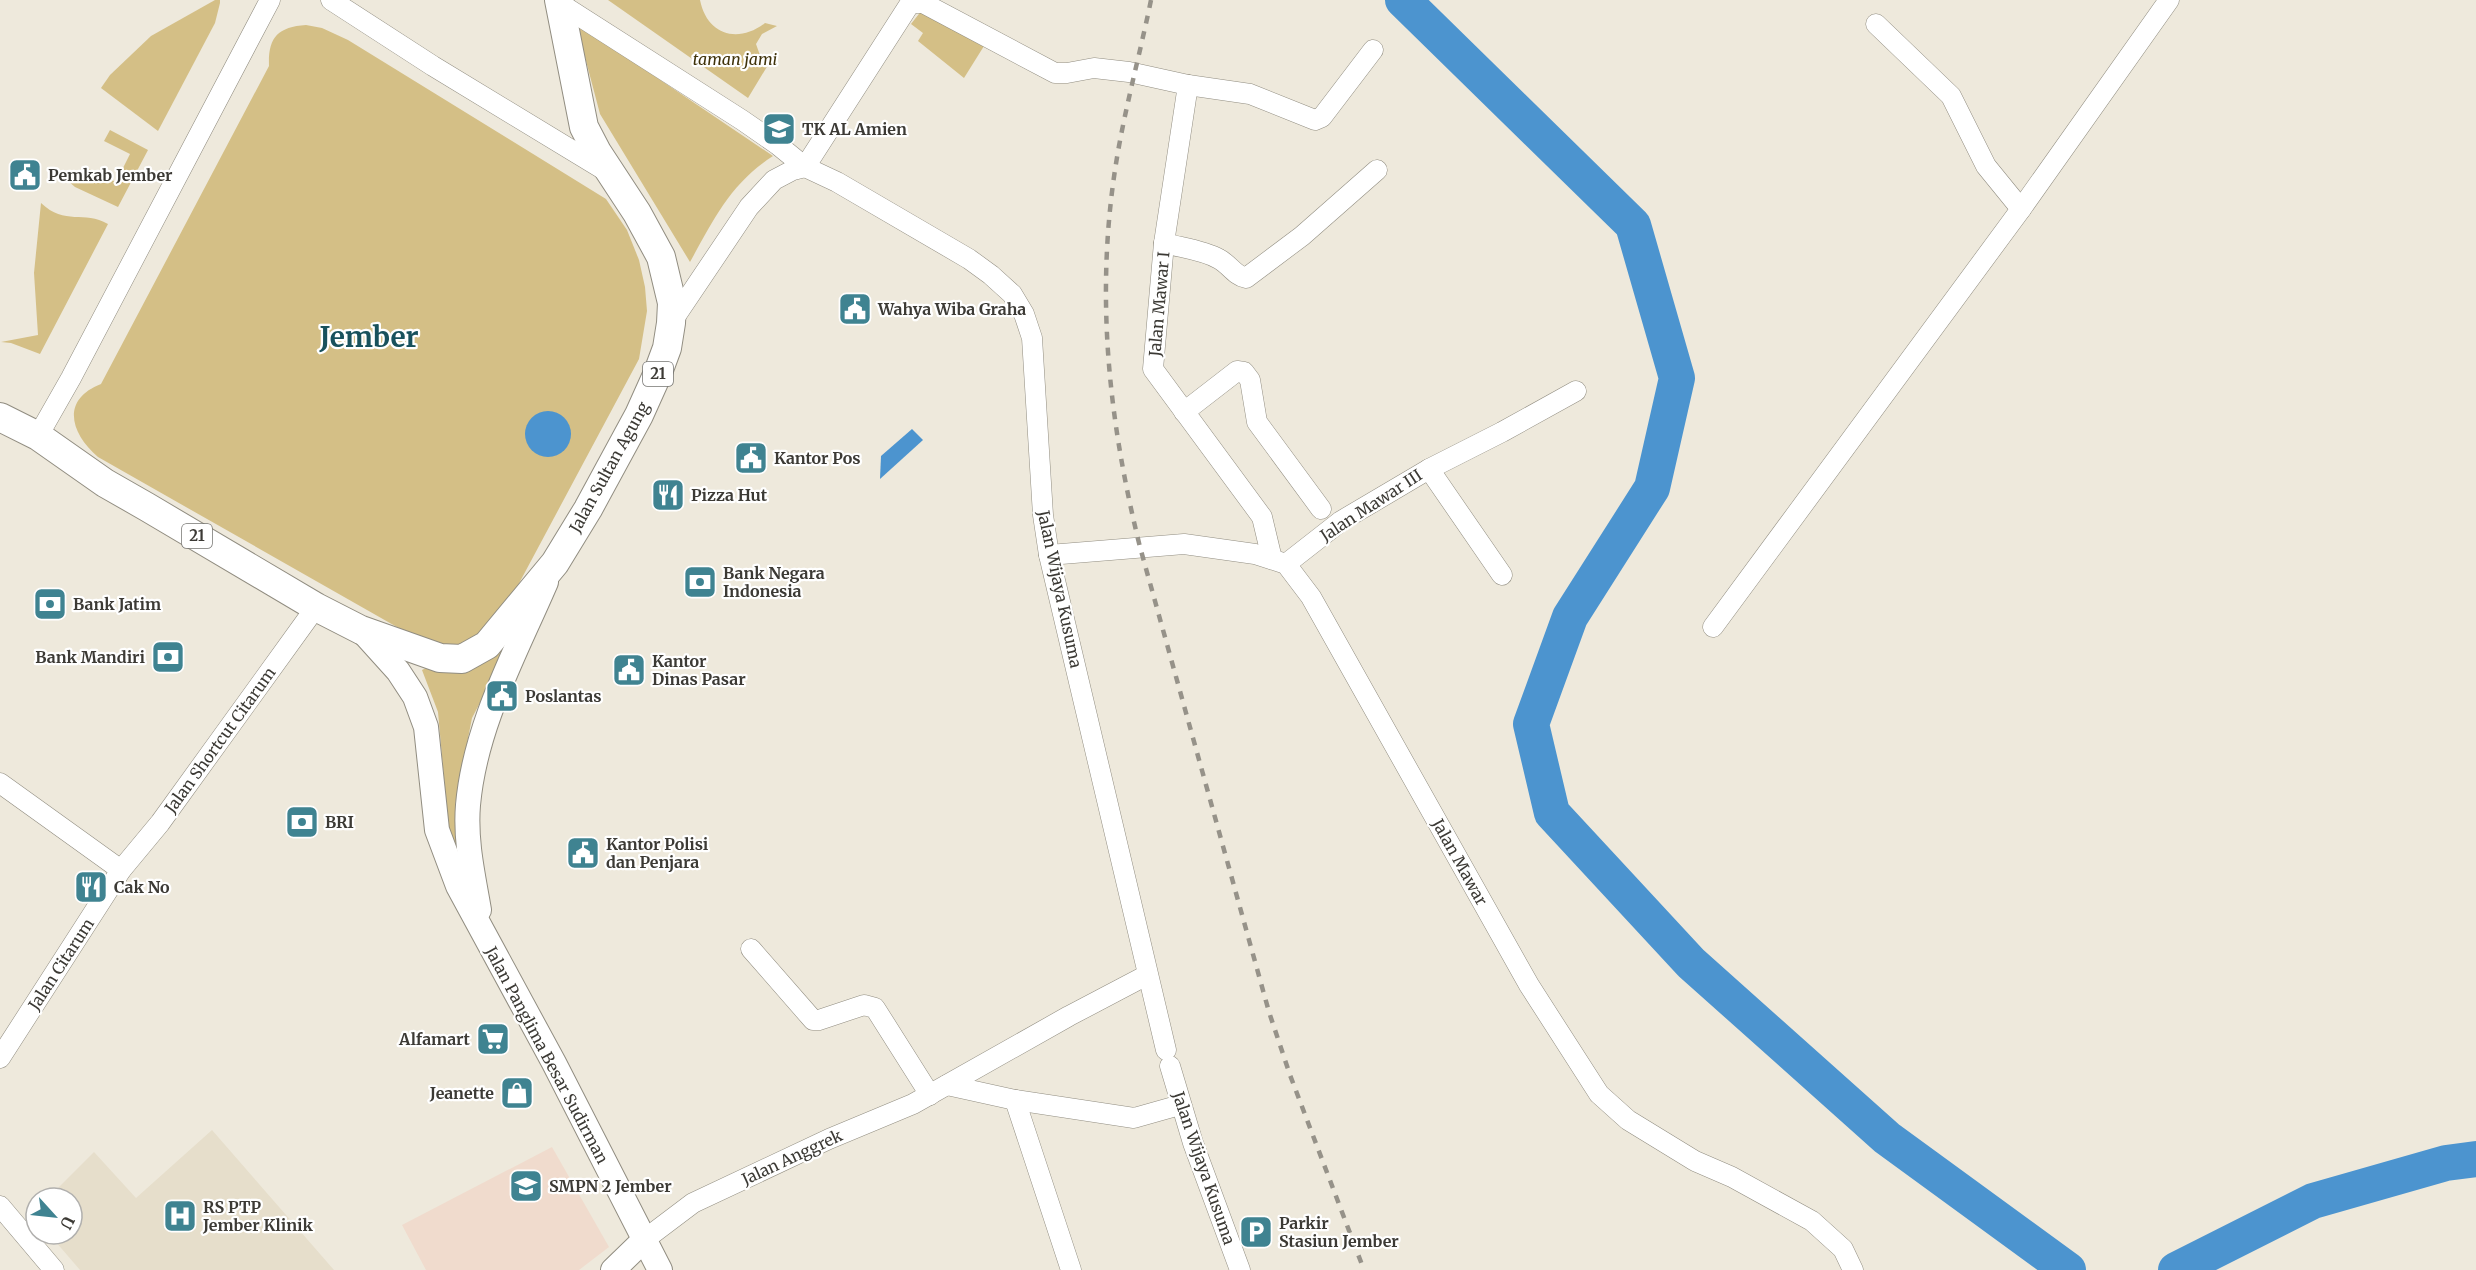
<svg xmlns="http://www.w3.org/2000/svg" width="2476" height="1270" font-family="Merriweather,serif">
	<style>
		.built { fill: #e6decb }
		.education { fill: #f0dbcd }
		.green { fill: #d4bf86 }
		.water { fill: #4c94cf }
		.lines { fill: none; stroke-linecap: round; stroke-linejoin: round }
		.river { stroke: #4c94cf; stroke-width: 36 }
		.minor-casing { stroke: #918d81; stroke-width: 21 }
		.major-casing { stroke: #918d81; stroke-width: 26 }
		.highway-casing { stroke: #918d81; stroke-width: 30 }
		.minor { stroke: #fff; stroke-width: 20 }
		.major { stroke: #fff; stroke-width: 24 }
		.highway { stroke: #fff; stroke-width: 28 }
		.rail { stroke: #969289; stroke-width: 4.5; stroke-dasharray: 8 8; stroke-linecap: butt }
		.labels { text-anchor: middle; stroke-width: 4.5; stroke-linejoin: round; paint-order: stroke }
		.shield { fill: #fff; stroke: #767572; stroke-width: 1.5 }
		.shield-label { font-size: 15px; font-weight: bold; fill: #3c3a35 }
		.park-label { font-size: 16px; font-style: italic; fill: #3f320a; stroke: #fff }
		.poi-label { font-size: 16px; font-weight: bold; fill: #3c3a35; stroke: #fff; text-anchor: start }
		.street-label { font-size: 16px; fill: #3c3a35; stroke: #fff }
		.town-label { font-size: 28px; font-weight: bold; fill: #18515c; stroke: #fff }
	</style>
	<rect width="100%" height="100%" fill="#eee9dc"/>
	<path class="built" d="M212,1130L334,1270H80L49,1234H72V1198H48L94,1152L136,1198Z"/>
	<path class="education" d="M552,1147L609,1247L579,1270H426L402,1225Z"/>
	<g class="green">
		<path d="M215,0H220V3L215,23L158,131L101,88L110,75L151,36Z"/>
		<path d="M608,0H700C707,35 738,44 765,23L777,26L762,34L756,44L762,61L768,65L748,98Z"/>
		<path d="M922,10L984,46L964,78L918,41L923,33L911,24Z"/>
		<path d="M576,23L773,156C730,184 714,219 690,262L600,114Z"/>
		<path d="M306,25L322,28L348,40L606,199L627,230L639,260L645,287L647,311L639,359L516,589L490,629L454,647L418,639L98,457C71,434 60,400 101,384L269,66C268,38 277,27 306,25Z"/>
		<path d="M110,130L148,150L118,207L75,187L67,180L68,171L84,178L89,169L116,182L130,154L104,141Z"/>
		<path d="M41,203C65,226 84,210 108,224L40,354L11,343L1,342L38,335L34,273Z"/>
		<path d="M510,636L497,670L472,718L455,805L459,859L450,845L438,712L422,670C429,666 437,668 445,669C480,673 489,660 510,636Z"/>
	</g>
	<g class="water">
		<circle cx="548" cy="434" r="23"/>
		<path d="M912,429L923,440L880,479L881,456Z"/>
	</g>
	<g class="lines">
		<g class="river">
			<path d="M1403,0L1633,225L1677,378L1652,488L1570,617L1531,724L1552,813L1691,963L1887,1138L2068,1270"/>
			<path d="M2176,1270L2313,1201L2446,1163L2476,1159"/>
		</g>
		<g class="minor-casing">
			<g id="minor">
				<path d="M331,0L433,66L606,171"/>
				<path d="M559,3L742,120L778,145L805,167L837,182L969,259L991,275L1012,294L1024,314L1032,338L1043,515L1049,555L1166,1050"/>
				<path d="M1876,24L1951,96L1986,166L2021,209"/>
				<path d="M1188,85L1164,243L1153,369L1262,517L1272,559"/>
				<path d="M805,167L909,5L915,3H923L1055,73H1067L1094,68L1129,72L1188,85L1250,94L1315,120L1322,117L1373,50"/>
				<path d="M1164,243C1182,248 1203,250 1219,259C1229,264 1235,276 1246,278L1302,236L1377,170"/>
				<path d="M671,323L749,207L774,180L793,170L805,167"/>
				<path d="M1184,412L1237,371L1244,372L1250,380L1257,422L1321,509"/>
				<path d="M38,436L71,378L270,0"/>
				<path d="M1429,469L1502,575"/>
				<path d="M1049,555L1184,544L1255,554L1286,564L1311,597L1529,985L1599,1094L1628,1120L1695,1161L1732,1177L1812,1221L1843,1249L1853,1270"/>
				<path d="M1286,564L1341,521L1429,469L1502,432L1576,391"/>
				<path d="M1713,627L2021,209L2169,0"/>
				<path d="M0,783L121,870"/>
				<path d="M751,949L813,1020H819L864,1005L875,1008L930,1095"/>
				<path d="M0,1058L121,870L160,823L316,607"/>
				<path d="M1170,1066L1193,1143L1240,1270"/>
				<path d="M947,1085L1015,1100L1134,1118L1180,1105"/>
				<path d="M1015,1100L1071,1270"/>
				<path d="M0,1206L54,1270"/>
				<path d="M644,1240L693,1203L829,1139L913,1104L1069,1016L1147,975"/>
			</g>
		</g>
		<g class="major-casing">
			<g id="major">
				<path d="M361,630L398,671L415,697L426,727L437,830L458,886L554,1063L660,1270"/>
				<path d="M479,910C473,875 465,841 468,805C475,726 515,654 546,582"/>
				<path d="M613,1270L644,1240"/>
			</g>
		</g>
		<g class="highway-casing">
			<path id="highway" d="M0,417L38,436L105,483L147,507L316,607L361,630L440,658L462,659L487,645L555,563L588,509L639,415L657,375L667,348L671,323L672,303L661,257L637,213L597,152L584,127L559,0"/>
		</g>
		<use href="#minor" class="minor"/>
		<use href="#major" class="major"/>
		<use href="#highway" class="highway"/>
		<path class="rail" d="M1151,0C1141,49 1128,97 1119,146C1094,283 1107,414 1140,547L1269,1012L1290,1075L1364,1270"/>
	</g>
	<defs>
		<g id="school-square" transform="scale(1.725)"><rect x="-9" y="-9" width="18" height="18" rx="4" fill="#3f8391" stroke="#fff"/><path d="M0-5L7-2L0 1L-7-2ZM-4 1L0 2.5L4 1V4Q0 6-4 4Z" fill="#fff"/></g>
		<g id="civic-square" transform="scale(1.725)"><rect x="-9" y="-9" width="18" height="18" rx="4" fill="#3f8391" stroke="#fff"/><path d="M-.6-6.5H3V-4.5H.6V-3L4-1V1h2V6H-6V1h2V-1L-.6-3ZM-1.2 2.5V6h2.4V2.5Z" fill="#fff"/></g>
		<g id="restaurant-square" transform="scale(1.725)"><rect x="-9" y="-9" width="18" height="18" rx="4" fill="#3f8391" stroke="#fff"/><path d="M-5-6h1v4h1v-4h1v4h1v-4h1v5L-1.5 .5V6h-2V.5L-5-1ZM5-6V6H3V1.5H1.5Q1.5-4 5-6Z" fill="#fff"/></g>
		<g id="bank-square" transform="scale(1.725)"><rect x="-9" y="-9" width="18" height="18" rx="4" fill="#3f8391" stroke="#fff"/><path d="M-6-4H6V4H-6ZM0-2.3a2.3 2.3 0 1 0 0 4.6a2.3 2.3 0 1 0 0-4.6Z" fill="#fff"/></g>
		<g id="supermarket-square" transform="scale(1.725)"><rect x="-9" y="-9" width="18" height="18" rx="4" fill="#3f8391" stroke="#fff"/><path d="M-6-5.5h2.5l.6 2H6L4.5 2H-2.5L-4.4-4H-6ZM-1.5 3.2a1.3 1.3 0 1 0 .1 0ZM3 3.2a1.3 1.3 0 1 0 .1 0Z" fill="#fff"/></g>
		<g id="shop-square" transform="scale(1.725)"><rect x="-9" y="-9" width="18" height="18" rx="4" fill="#3f8391" stroke="#fff"/><path d="M-5-2.5h2.3a2.7 3.5 0 0 1 5.4 0H5L5.5 6h-11ZM-1.5-2.5h3a1.5 2.3 0 0 0-3 0Z" fill="#fff"/></g>
		<g id="hospital-square" transform="scale(1.725)"><rect x="-9" y="-9" width="18" height="18" rx="4" fill="#3f8391" stroke="#fff"/><path d="M-5-5h3v3.5h4V-5h3V5h-3V1.5h-4V5h-3Z" fill="#fff"/></g>
		<g id="parking-square" transform="scale(1.725)"><rect x="-9" y="-9" width="18" height="18" rx="4" fill="#3f8391" stroke="#fff"/><path d="M-3.5-5.5H1a3.5 3.5 0 0 1 0 7H-1V5.5H-3.5ZM-1-3.4V-.6H.8a1.4 1.4 0 0 0 0-2.8Z" fill="#fff"/></g>
	</defs>
	<g fill-rule="evenodd">
		<use href="#school-square" x="779" y="129"/>
		<use href="#civic-square" x="25" y="175"/>
		<use href="#civic-square" x="855" y="309"/>
		<use href="#civic-square" x="751" y="458"/>
		<use href="#restaurant-square" x="668" y="495"/>
		<use href="#bank-square" x="700" y="582"/>
		<use href="#bank-square" x="50" y="604"/>
		<use href="#bank-square" x="168" y="657"/>
		<use href="#civic-square" x="629" y="670"/>
		<use href="#civic-square" x="502" y="696"/>
		<use href="#bank-square" x="302" y="822"/>
		<use href="#civic-square" x="583" y="853"/>
		<use href="#restaurant-square" x="91" y="887"/>
		<use href="#supermarket-square" x="493" y="1039"/>
		<use href="#shop-square" x="517" y="1093"/>
		<use href="#school-square" x="526" y="1186"/>
		<use href="#hospital-square" x="180" y="1216"/>
		<use href="#parking-square" x="1256" y="1232"/>
	</g>
	<g class="labels">
		<g class="shield">
			<rect x="643" y="362" width="30" height="24" rx="4.5"/>
			<rect x="182" y="524" width="30" height="24" rx="4.5"/>
		</g>
		<g class="shield-label">
			<text x="658" y="379">21</text>
			<text x="197" y="541">21</text>
		</g>
		<g class="park-label">
			<text x="735" y="65">taman jami</text>
		</g>
		<g class="poi-label">
			<text x="802" y="135">TK AL Amien</text>
			<text x="48" y="181">Pemkab Jember</text>
			<text x="878" y="315">Wahya Wiba Graha</text>
			<text x="774" y="464">Kantor Pos</text>
			<text x="691" y="501">Pizza Hut</text>
			<text x="723" y="579">Bank Negara<tspan x="723" dy="18">Indonesia</tspan></text>
			<text x="73" y="610">Bank Jatim</text>
			<text x="145" y="663" text-anchor="end">Bank Mandiri</text>
			<text x="652" y="667">Kantor<tspan x="652" dy="18">Dinas Pasar</tspan></text>
			<text x="525" y="702">Poslantas</text>
			<text x="325" y="828">BRI</text>
			<text x="606" y="850">Kantor Polisi<tspan x="606" dy="18">dan Penjara</tspan></text>
			<text x="114" y="893">Cak No</text>
			<text x="470" y="1045" text-anchor="end">Alfamart</text>
			<text x="494" y="1099" text-anchor="end">Jeanette</text>
			<text x="549" y="1192">SMPN 2 Jember</text>
			<text x="203" y="1213">RS PTP<tspan x="203" dy="18">Jember Klinik</tspan></text>
			<text x="1279" y="1229">Parkir<tspan x="1279" dy="18">Stasiun Jember</tspan></text>
		</g>
		<g class="street-label">
			<text transform="translate(1159 304) rotate(-85)" y="6">Jalan Mawar I</text>
			<text transform="translate(609 467) rotate(-61)" y="6">Jalan Sultan Agung</text>
			<text transform="translate(1371 505) rotate(-33)" y="6">Jalan Mawar III</text>
			<text transform="translate(1060 589) rotate(78)" y="6">Jalan Wijaya Kusuma</text>
			<text transform="translate(220 740) rotate(-54)" y="6">Jalan Shortcut Citarum</text>
			<text transform="translate(1460 862) rotate(61)" y="6">Jalan Mawar</text>
			<text transform="translate(61 964) rotate(-57)" y="6">Jalan Citarum</text>
			<text transform="translate(547 1055) rotate(62)" y="6">Jalan Panglima Besar Sudirman</text>
			<text transform="translate(792 1157) rotate(-25)" y="6">Jalan Anggrek</text>
			<text transform="translate(1204 1168) rotate(71)" y="6">Jalan Wijaya Kusuma</text>
		</g>
		<g class="town-label">
			<text x="369" y="347">Jember</text>
		</g>
	</g>
	<g transform="translate(54 1216) rotate(117)"><circle r="28" fill="#ffffff" stroke="#b1b0ae" stroke-width="1.5"/>
	<path d="M0-4.5L10 22L0 15L-10 22Z" fill="#3f8391"/>
	<text y="-9" font-size="16" font-weight="bold" text-anchor="middle" fill="#3c3a35">U</text>
	</g>
</svg>
